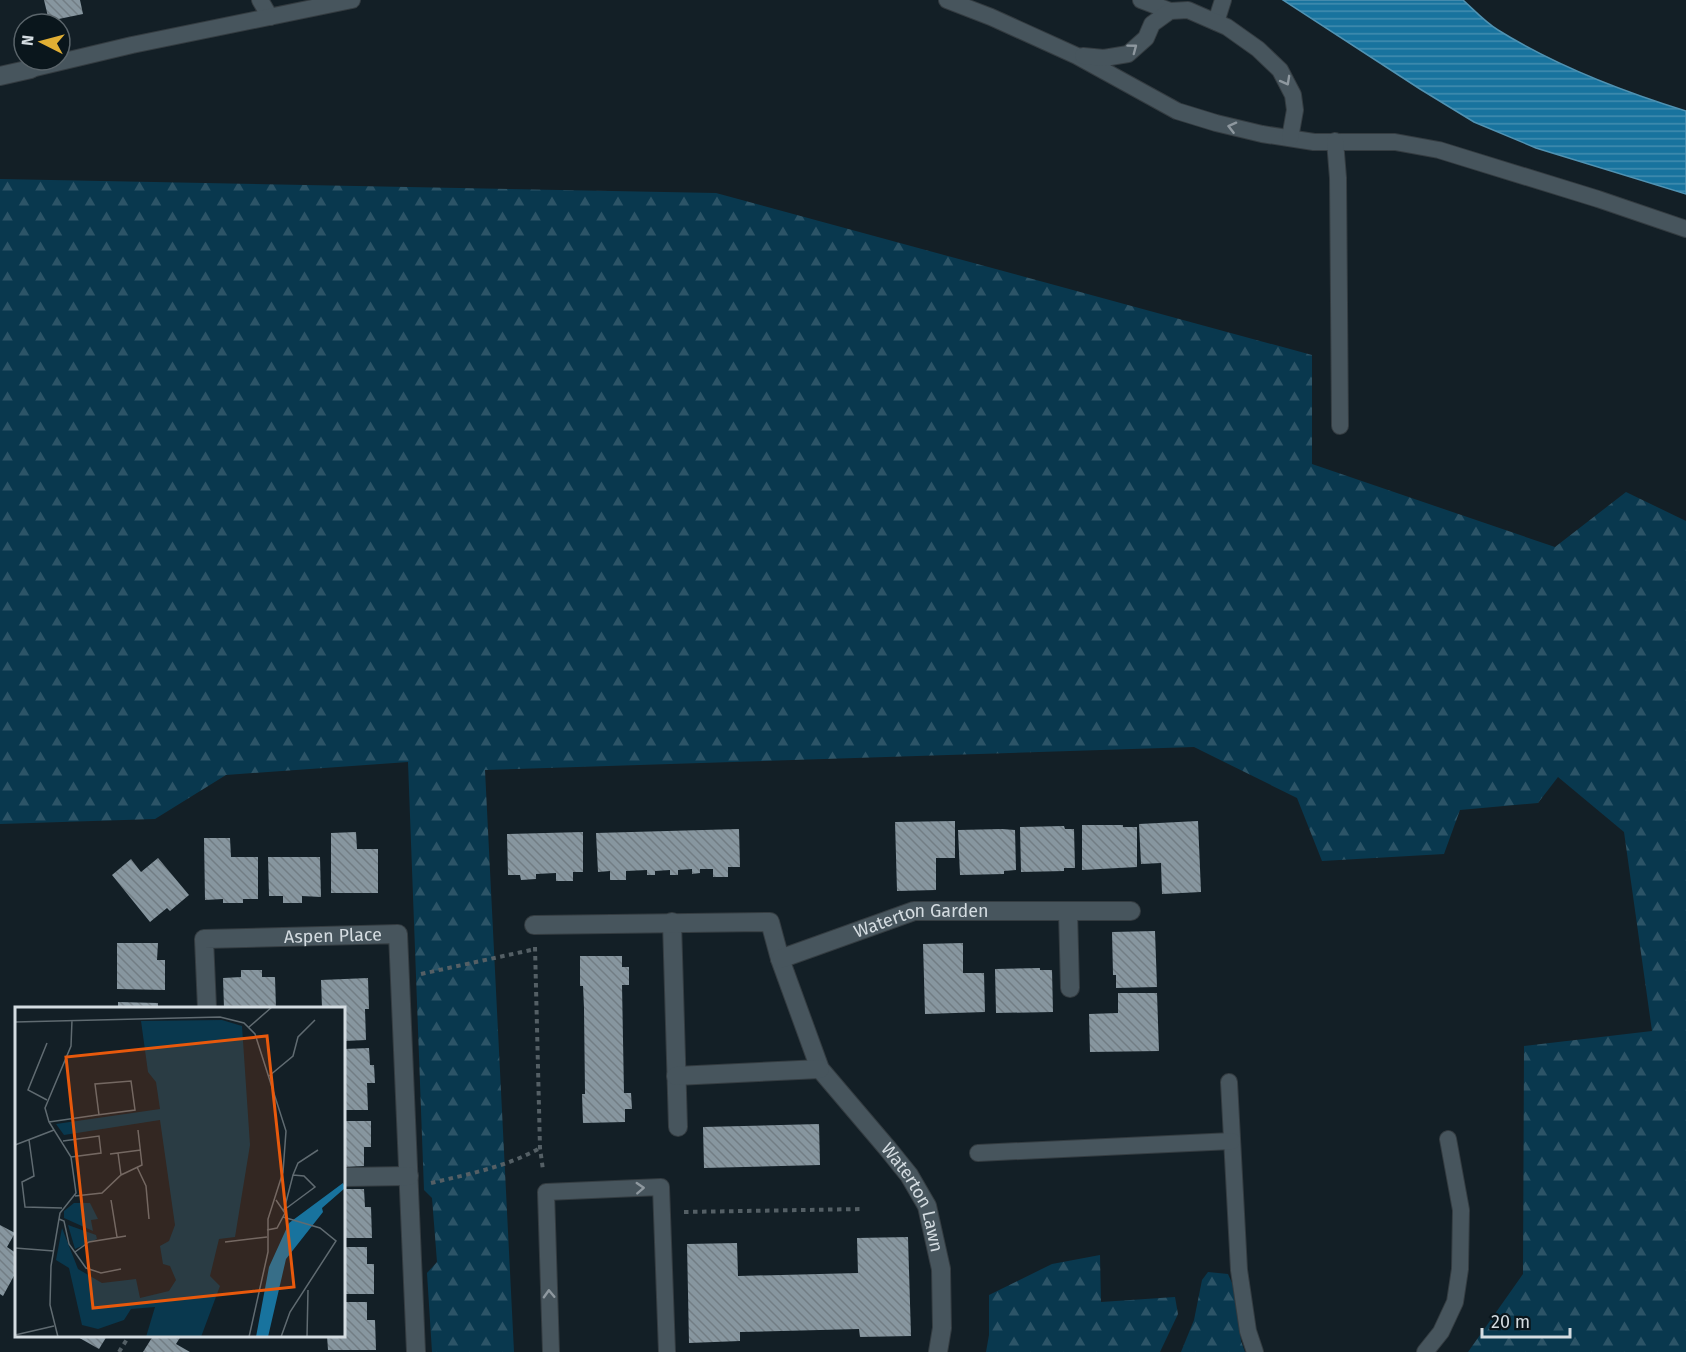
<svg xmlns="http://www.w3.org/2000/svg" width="1686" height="1352" font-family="'Fira Sans',sans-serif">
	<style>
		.forest { fill: url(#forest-firs) }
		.water { fill: url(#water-rules); stroke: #5092b2; stroke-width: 1.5 }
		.building { fill: url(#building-back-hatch) }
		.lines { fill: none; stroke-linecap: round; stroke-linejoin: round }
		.lane-casing { stroke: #343c41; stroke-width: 18 }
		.street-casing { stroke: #343c41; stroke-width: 20 }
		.path { stroke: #545f65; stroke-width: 4; stroke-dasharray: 4.5 4.5; stroke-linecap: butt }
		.lane { stroke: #47555d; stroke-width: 16 }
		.street { stroke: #47555d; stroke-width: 18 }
		.oneway { stroke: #8e989f }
		.labels { text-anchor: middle; stroke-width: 6; stroke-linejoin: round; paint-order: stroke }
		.street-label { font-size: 18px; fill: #d4dce1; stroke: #0a161c }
		.inset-road { fill: none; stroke: #606b71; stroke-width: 1.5 }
		.view { fill: #e8590c; fill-opacity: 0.15; stroke: #e8590c; stroke-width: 3 }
		.inset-edge { fill: none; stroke: #d4dce1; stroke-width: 3 }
	</style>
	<defs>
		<pattern id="forest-firs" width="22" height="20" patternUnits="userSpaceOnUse" patternTransform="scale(1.5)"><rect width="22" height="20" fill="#09384e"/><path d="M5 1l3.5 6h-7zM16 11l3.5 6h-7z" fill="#2c5467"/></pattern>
		<pattern id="water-rules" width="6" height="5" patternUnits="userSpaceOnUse" patternTransform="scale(1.5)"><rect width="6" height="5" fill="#18739e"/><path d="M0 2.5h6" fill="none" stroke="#448db0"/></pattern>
		<pattern id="building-back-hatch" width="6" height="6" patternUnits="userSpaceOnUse" patternTransform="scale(1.5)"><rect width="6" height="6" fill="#87969f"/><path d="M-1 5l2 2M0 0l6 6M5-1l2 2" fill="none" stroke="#727d84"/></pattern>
	</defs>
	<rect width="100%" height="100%" fill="#131f26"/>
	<g class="forest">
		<path d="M0,179L716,193L1312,355V464L1555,547L1626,492L1686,521V1352H1468L1523,1274L1524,1046L1652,1031L1624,832L1558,777L1538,803L1460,810L1444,854L1322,861L1297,798L1194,747L485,770L514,1352H432L427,1273L437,1262L432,1198L424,1190L408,762L226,775L155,819L0,824Z"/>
		<path d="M1100,1255L1101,1302L1175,1297L1178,1314L1160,1352H986L989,1335V1295L1052,1264Z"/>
		<path d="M1208,1272L1228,1274L1236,1292L1241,1341L1245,1352H1181L1194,1320L1202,1280Z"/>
	</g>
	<path class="water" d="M1283,0H1463C1474,10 1485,22 1498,30C1556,66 1621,91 1686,111V194L1536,148L1474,122L1420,89Z"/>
	<g class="building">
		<path d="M44,0H80L83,14L49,21Z"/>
		<path d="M955,821V858H936V890L897,891L895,822Z"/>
		<path d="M1198,821L1201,892L1162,894L1161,863L1141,864L1139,824Z"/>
		<path d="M1082,825H1123V827H1137V867L1082,870Z"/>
		<path d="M1064,826L1065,829H1074L1075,868H1064V871L1021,872L1020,827Z"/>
		<path d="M739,829L740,867H728V877H713V869H700V873L692,874V869L678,870V875H670V870L655,871V875H647V870L626,871V880H610V871L598,872L596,833Z"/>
		<path d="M1002,829L1015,830L1016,870L1004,871V874L960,875L958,830Z"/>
		<path d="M356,832L357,849H378V893H331V833Z"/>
		<path d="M583,832V872H573V881H556V873L536,874V879L521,880L520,875H508L507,834Z"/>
		<path d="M204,838H230L231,857H258V899H243V903H223V899L205,900Z"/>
		<path d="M268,857H320L321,897L302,896V903H283V896H269Z"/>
		<path d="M158,858L189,895L170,911L167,908L150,922L112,875L131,859L141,872Z"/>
		<path d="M1155,931L1157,987L1116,988V975H1113L1112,932Z"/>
		<path d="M117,943H158L157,960H165V990L117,989Z"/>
		<path d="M963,943V973H984L985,1012L925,1014L923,944Z"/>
		<path d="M580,956H622V967H629V985H622L624,1093H631L632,1109H625V1122L583,1123L582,1094H585L584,1008L583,986H580Z"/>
		<path d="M1040,968V970H1052L1053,1012L996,1013L995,969Z"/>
		<path d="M241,970H262V977H275L276,1008H224L223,978L241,977Z"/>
		<path d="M368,978L369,1009H365L366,1040L344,1041V1008H322L321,980Z"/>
		<path d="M1118,993H1157L1159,1051L1090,1052L1089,1014L1118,1013Z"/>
		<path d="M118,1002L158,1003V1008H118Z"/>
		<path d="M369,1048L370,1065H374L375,1083H367L368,1110H344V1049Z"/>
		<path d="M344,1121H371V1147H364V1166L344,1167Z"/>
		<path d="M819,1124L820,1165L704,1168L703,1127Z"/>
		<path d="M344,1189H364L365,1207H371L372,1238H344Z"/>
		<path d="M0,1225L15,1233L7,1247L16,1253V1272L3,1296L0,1294Z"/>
		<path d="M908,1237L911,1336L860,1337L859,1329L740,1332V1341L689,1343L687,1244L737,1243L738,1276L858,1273L857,1238Z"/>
		<path d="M344,1247H367V1264H374V1294H344Z"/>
		<path d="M344,1302H367V1320H375L376,1350H328L327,1336H344Z"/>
		<path d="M76,1336H107L99,1349Z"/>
		<path d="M153,1336H181L176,1344L190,1352H143Z"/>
	</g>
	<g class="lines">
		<g class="lane-casing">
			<g id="lane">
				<path d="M260,0L270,17"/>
				<path d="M947,0L991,17L1077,56L1177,111L1216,123L1262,134L1314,142H1395L1439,150L1598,199L1686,229"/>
				<path d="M1141,0L1170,11"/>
				<path d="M1216,22L1223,0"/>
				<path d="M1083,56L1104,58L1128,54L1146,38L1152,24L1170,11L1188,10L1227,27L1258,49L1280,70L1293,95L1295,110L1290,138"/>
				<path d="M31,69L132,45L352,0"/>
				<path d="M1335,141L1338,178L1340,426"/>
				<path d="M1229,1082L1239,1270L1248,1331L1255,1352"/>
				<path d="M978,1153L1232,1141"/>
				<path d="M551,1352L546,1192L661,1187L667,1352"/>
				<path d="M1425,1352L1441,1332L1455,1302L1460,1269L1461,1210L1448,1139"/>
			</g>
		</g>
		<g class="street-casing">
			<g id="street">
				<path d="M0,76L31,69"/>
				<path d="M1068,911L1070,988"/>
				<path d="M672,922L678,1127"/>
				<path id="s1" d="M534,925L770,922L780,959L820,1069L888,1149L909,1175L927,1206L941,1269L942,1328L938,1352"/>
				<path id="s2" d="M780,959L914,911H1131"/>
				<path id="s3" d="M207,1008L204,939L398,934L416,1352"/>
				<path d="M676,1076L820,1069"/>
				<path d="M344,1177L409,1176"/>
			</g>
		</g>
		<g class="path">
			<path d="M535,947L540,1148L543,1170"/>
			<path d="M421,974L531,950"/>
			<path d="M431,1183C469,1174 506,1167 540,1148"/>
			<path d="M684,1212L863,1209"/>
			<path d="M119,1352L129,1336"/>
		</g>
		<use href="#lane" class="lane"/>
		<use href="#street" class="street"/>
	</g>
	<defs><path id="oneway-chevron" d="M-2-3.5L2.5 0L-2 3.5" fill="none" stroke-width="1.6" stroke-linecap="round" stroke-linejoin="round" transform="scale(1.5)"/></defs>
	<g class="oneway">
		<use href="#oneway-chevron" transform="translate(1133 48) rotate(-37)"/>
		<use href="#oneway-chevron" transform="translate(1286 81) rotate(61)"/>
		<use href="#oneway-chevron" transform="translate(1232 127) rotate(-166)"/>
		<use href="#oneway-chevron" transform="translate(640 1188) rotate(-3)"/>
		<use href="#oneway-chevron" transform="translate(549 1294) rotate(-92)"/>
	</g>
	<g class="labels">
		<g class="street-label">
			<text dy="6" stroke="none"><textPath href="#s2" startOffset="148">Waterton Garden</textPath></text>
			<text dy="6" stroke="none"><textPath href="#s3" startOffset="198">Aspen Place</textPath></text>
			<text dy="6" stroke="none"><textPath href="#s1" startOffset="552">Waterton Lawn</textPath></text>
		</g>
	</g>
	<g transform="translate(15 1007)">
		<rect width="330" height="330" fill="#131f26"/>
		<path d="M207,13L227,19L235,138L220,230L204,232L195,269L205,279L186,330H131L140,300L116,302L109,313L83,322L67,318L54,261L41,253L47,221L63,262L87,276L121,272L125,291L154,284L161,273L155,259L148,257L145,239L154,234L160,218L145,113L49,128L41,117L145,102L141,75L133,65L126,14ZM59,196H75L83,212L76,213L78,224L49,211V204ZM53,218L81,228L82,232L60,242Z" fill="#09384e"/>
		<path d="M328,176L330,181L307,201L308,205L271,252L253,330H241L254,260L274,216Z" fill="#18739e"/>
		<path class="inset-road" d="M0,15L205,10L229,16L240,27L271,124L268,165L253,212V245L234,330M234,20L257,0M254,69L278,49L283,30L300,13M32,93L13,83L32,36M34,115L82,108L120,103L116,74L80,77L84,108M14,133L19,169L7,175L10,200L47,201M48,134L84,129L86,146L56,150M0,138L39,123M103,146L106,168M95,147L126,143M122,160L131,179L134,212M278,168L289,169L300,180L269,203ZM278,168L283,156L303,143M60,189L87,186L106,168L127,158L123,123M96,193L102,230M44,212L49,214L54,237L71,261L86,266L106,262M252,223L262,221L270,206L261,193M210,235L252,230M0,241L39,244M60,245L74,235L111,229M0,328L39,319M43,330L35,298L36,259L45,206L61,186L56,150L34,115L30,101L56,39L57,13M266,330L275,305L321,234L305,221L268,210M292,330L293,283"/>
		<path class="view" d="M252,29L279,280L78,301L51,50Z"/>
		<rect width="330" height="330" class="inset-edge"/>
	</g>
	<g transform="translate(42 42) rotate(276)"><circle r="28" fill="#0a161c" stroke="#5b656b" stroke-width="1.5"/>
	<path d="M0-4.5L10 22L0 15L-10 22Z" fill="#e1af34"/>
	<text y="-9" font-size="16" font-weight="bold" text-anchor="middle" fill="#d4dce1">N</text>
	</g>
	<path d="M1482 1328v9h88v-9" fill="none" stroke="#d4dce1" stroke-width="3"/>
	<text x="1491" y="1328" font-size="18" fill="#d4dce1" stroke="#0a161c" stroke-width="4.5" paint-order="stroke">20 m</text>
</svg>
